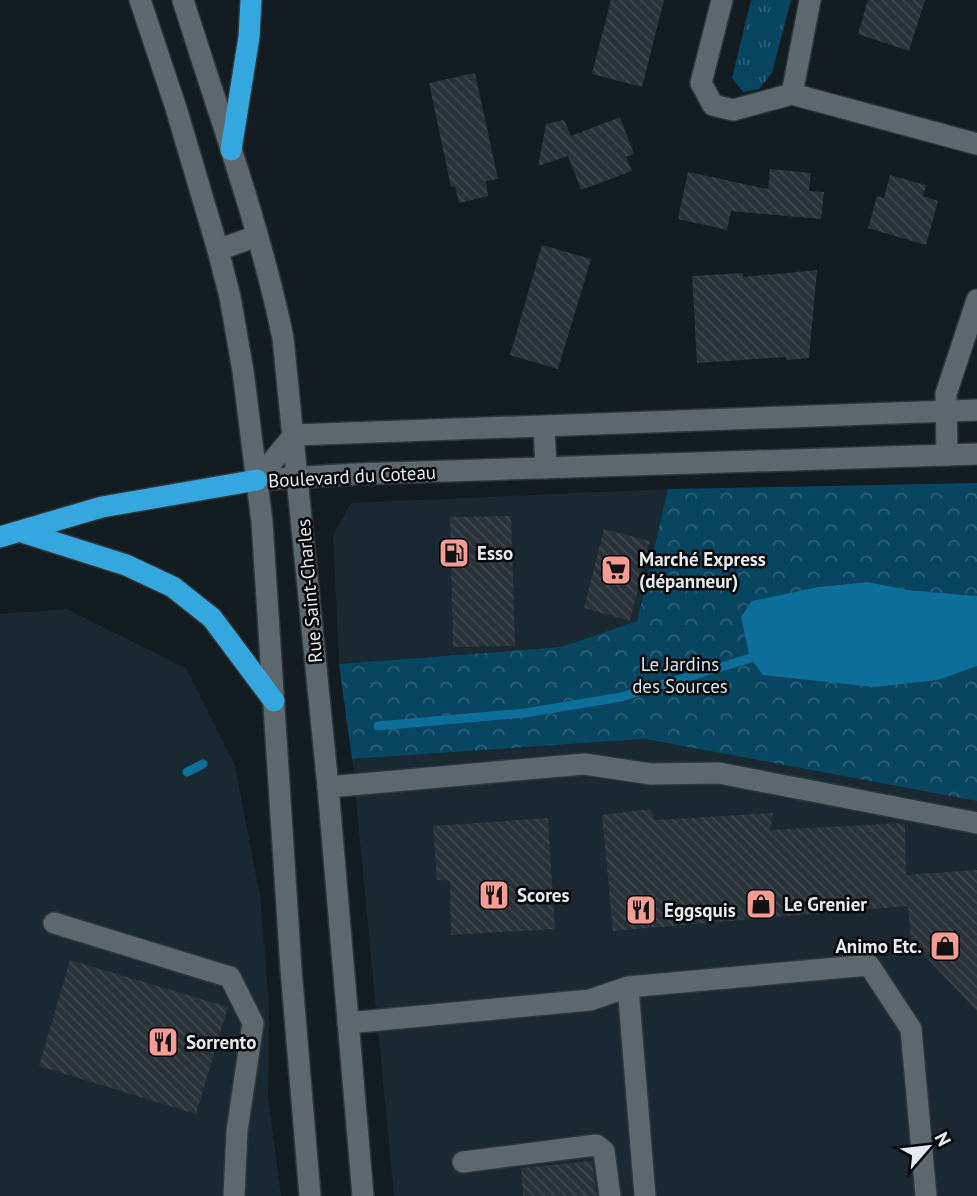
<svg xmlns="http://www.w3.org/2000/svg" width="977" height="1196" font-family="'PT Sans',sans-serif">
	<style>
		.built { fill: #192831 }
		.grass { fill: url(#grass-tufts) }
		.park { fill: url(#park-crowns) }
		.water { fill: #0b6f99 }
		.lines { fill: none; stroke-linecap: round; stroke-linejoin: round }
		.stream { stroke: #0b6f99; stroke-width: 9 }
		.building { fill: url(#building-back-hatch) }
		.minor-casing { stroke: #2f3539; stroke-width: 24 }
		.highway-casing { stroke: #2f3539; stroke-width: 24 }
		.minor { stroke: #5c676e; stroke-width: 21 }
		.highway { stroke: #34a7df; stroke-width: 21 }
		.labels { text-anchor: middle; stroke-width: 5; stroke-linejoin: round; paint-order: stroke }
		.street-label { font-size: 19px; fill: #e5ebef; stroke: #040608 }
		.poi-label { font-size: 19px; font-weight: bold; fill: #e5ebef; stroke: #040608; text-anchor: start }
		.park-label { font-size: 19px; fill: #d2e6f2; stroke: #040608 }
	</style>
	<defs>
		<pattern id="grass-tufts" width="24" height="20" patternUnits="userSpaceOnUse" patternTransform="scale(1.75)"><rect width="24" height="20" fill="#074561"/><path d="M3 7l-1-3M5 7V3M7 7l1-3M15 17l-1-3M17 17v-4M19 17l1-3" fill="none" stroke="#2b6078"/></pattern>
		<pattern id="park-crowns" width="20" height="18" patternUnits="userSpaceOnUse" patternTransform="scale(1.75)"><rect width="20" height="18" fill="#074561"/><path d="M2 6a3 3 0 1 1 6 0M12 15a3 3 0 1 1 6 0" fill="none" stroke="#2b6078"/></pattern>
		<pattern id="building-back-hatch" width="6" height="6" patternUnits="userSpaceOnUse" patternTransform="scale(1.75)"><rect width="6" height="6" fill="#283238"/><path d="M-1 5l2 2M0 0l6 6M5-1l2 2" fill="none" stroke="#3d464b"/></pattern>
	</defs>
	<rect width="100%" height="100%" fill="#131c21"/>
	<g class="built">
		<path d="M668,489L637,621L561,647L339,664L333,535L351,503Z"/>
		<path d="M67,609L186,668L235,766L260,896L269,1002L268,1096L281,1196H0V614Z"/>
		<path d="M645,739L977,801V1196H394L352,759Z"/>
	</g>
	<path class="grass" d="M751,0H791L772,73L759,89L743,92L732,78Z"/>
	<path class="park" d="M977,483V596L909,590L868,582L818,587L938,680L977,666V801L645,739L352,759L339,664L561,647L637,621L668,489Z"/>
	<path class="water" d="M868,582L909,590L977,596V666L938,680L874,687L763,675L750,658L741,617L752,601L818,587Z"/>
	<g class="lines">
		<g class="stream">
			<path d="M378,726L525,713L621,697L761,655"/>
			<path d="M187,772L203,764"/>
		</g>
	</g>
	<g class="building">
		<path d="M611,0H664L642,87L592,74Z"/>
		<path d="M868,0H925L909,51L858,34Z"/>
		<path d="M475,73L498,179L486,181L488,196L459,203L455,186L451,187L429,83Z"/>
		<path d="M620,117L634,154L626,157L632,171L581,190L568,156L538,166L546,124L564,120L571,136Z"/>
		<path d="M770,169L811,173L809,191L824,192L821,219L731,211L727,230L678,219L688,172L768,189Z"/>
		<path d="M890,175L926,185L923,196L938,201L926,245L868,228L877,196L884,198Z"/>
		<path d="M542,245L591,259L558,369L510,355Z"/>
		<path d="M817,270L809,358L786,360V357L697,363L692,276L743,273V277Z"/>
		<path d="M511,516L515,646L453,647L450,517Z"/>
		<path d="M604,529L650,541L630,621L584,608Z"/>
		<path d="M650,809L655,820L773,813L770,830L905,823L906,875L977,870V1011L911,941L908,906L613,931L602,815Z"/>
		<path d="M548,818L555,929L451,935L450,881L437,880L433,826Z"/>
		<path d="M70,960L228,1007L196,1114L39,1066Z"/>
		<path d="M592,1161L597,1196H523L521,1168Z"/>
	</g>
	<g class="lines">
		<g class="minor-casing">
			<g id="minor">
				<path d="M140,0L176,108L218,250L230,297L243,371L262,522L291,969L310,1196"/>
				<path d="M183,0C218,112 259,223 283,338L328,787L363,1196"/>
				<path d="M722,0L701,83L713,105L733,110L792,94L977,144"/>
				<path d="M792,94L810,0"/>
				<path d="M218,250L257,236"/>
				<path d="M544,427L546,468"/>
				<path d="M947,455L946,394L977,300"/>
				<path d="M257,480L294,435L977,410"/>
				<path d="M257,480L355,474L977,454"/>
				<path d="M328,787L584,764L651,774L719,773L977,823"/>
				<path d="M54,923L230,977L253,1023L237,1131L234,1196"/>
				<path d="M628,987L645,1196"/>
				<path d="M348,1023L590,1000L628,987L869,965L911,1029L926,1196"/>
				<path d="M463,1162L596,1145L604,1151L610,1196"/>
			</g>
		</g>
		<g class="highway-casing">
			<g id="highway">
				<path d="M231,150L249,37L251,0"/>
				<path d="M22,532L126,565L173,587L212,618L274,701"/>
				<path d="M0,537L102,507L257,480"/>
			</g>
		</g>
		<use href="#minor" class="minor"/>
		<use href="#highway" class="highway"/>
	</g>
	<defs>
		<g id="fuel-square" transform="scale(1.575)"><rect x="-9" y="-9" width="18" height="18" rx="4" fill="#f59c95" stroke="#040608"/><path d="M-5.5-6h7V0h2V4h1.3V-2.5L3-4.5l.8-.8L6-3V5H2.5V1h-1V6h-7ZM-4.2-4.7v3.2H.2V-4.7Z" fill="#111"/></g>
		<g id="supermarket-square" transform="scale(1.575)"><rect x="-9" y="-9" width="18" height="18" rx="4" fill="#f59c95" stroke="#040608"/><path d="M-6-5.5h2.5l.6 2H6L4.5 2H-2.5L-4.4-4H-6ZM-1.5 3.2a1.3 1.3 0 1 0 .1 0ZM3 3.2a1.3 1.3 0 1 0 .1 0Z" fill="#111"/></g>
		<g id="restaurant-square" transform="scale(1.575)"><rect x="-9" y="-9" width="18" height="18" rx="4" fill="#f59c95" stroke="#040608"/><path d="M-5-6h1v4h1v-4h1v4h1v-4h1v5L-1.5 .5V6h-2V.5L-5-1ZM5-6V6H3V1.5H1.5Q1.5-4 5-6Z" fill="#111"/></g>
		<g id="shop-square" transform="scale(1.575)"><rect x="-9" y="-9" width="18" height="18" rx="4" fill="#f59c95" stroke="#040608"/><path d="M-5-2.5h2.3a2.7 3.5 0 0 1 5.4 0H5L5.5 6h-11ZM-1.5-2.5h3a1.5 2.3 0 0 0-3 0Z" fill="#111"/></g>
	</defs>
	<g fill-rule="evenodd">
		<use href="#fuel-square" x="454" y="553"/>
		<use href="#supermarket-square" x="616" y="570"/>
		<use href="#restaurant-square" x="494" y="895"/>
		<use href="#shop-square" x="761" y="904"/>
		<use href="#restaurant-square" x="641" y="910"/>
		<use href="#shop-square" x="945" y="946"/>
		<use href="#restaurant-square" x="163" y="1042"/>
	</g>
	<g class="labels">
		<g class="street-label">
			<text transform="translate(352 476) rotate(-3)" y="7">Boulevard du Coteau</text>
			<text transform="translate(309 591) rotate(-95)" y="7">Rue Saint-Charles</text>
		</g>
		<g class="poi-label">
			<text x="477" y="560">Esso</text>
			<text x="639" y="566">Marché Express<tspan x="639" dy="22">(dépanneur)</tspan></text>
			<text x="517" y="902">Scores</text>
			<text x="784" y="911">Le Grenier</text>
			<text x="664" y="917">Eggsquis</text>
			<text x="922" y="953" text-anchor="end">Animo Etc.</text>
			<text x="186" y="1049">Sorrento</text>
		</g>
		<g class="park-label">
			<text x="680" y="671">Le Jardins<tspan x="680" dy="22">des Sources</tspan></text>
		</g>
	</g>
	<g transform="translate(928 1147) rotate(62)" stroke="#040608" stroke-width="5" paint-order="stroke">
	<path d="M0-5L12 26L0 18L-12 26Z" fill="#e5ebef"/>
	<text y="-10" font-size="19" font-weight="bold" text-anchor="middle" fill="#e5ebef">N</text>
	</g>
</svg>
